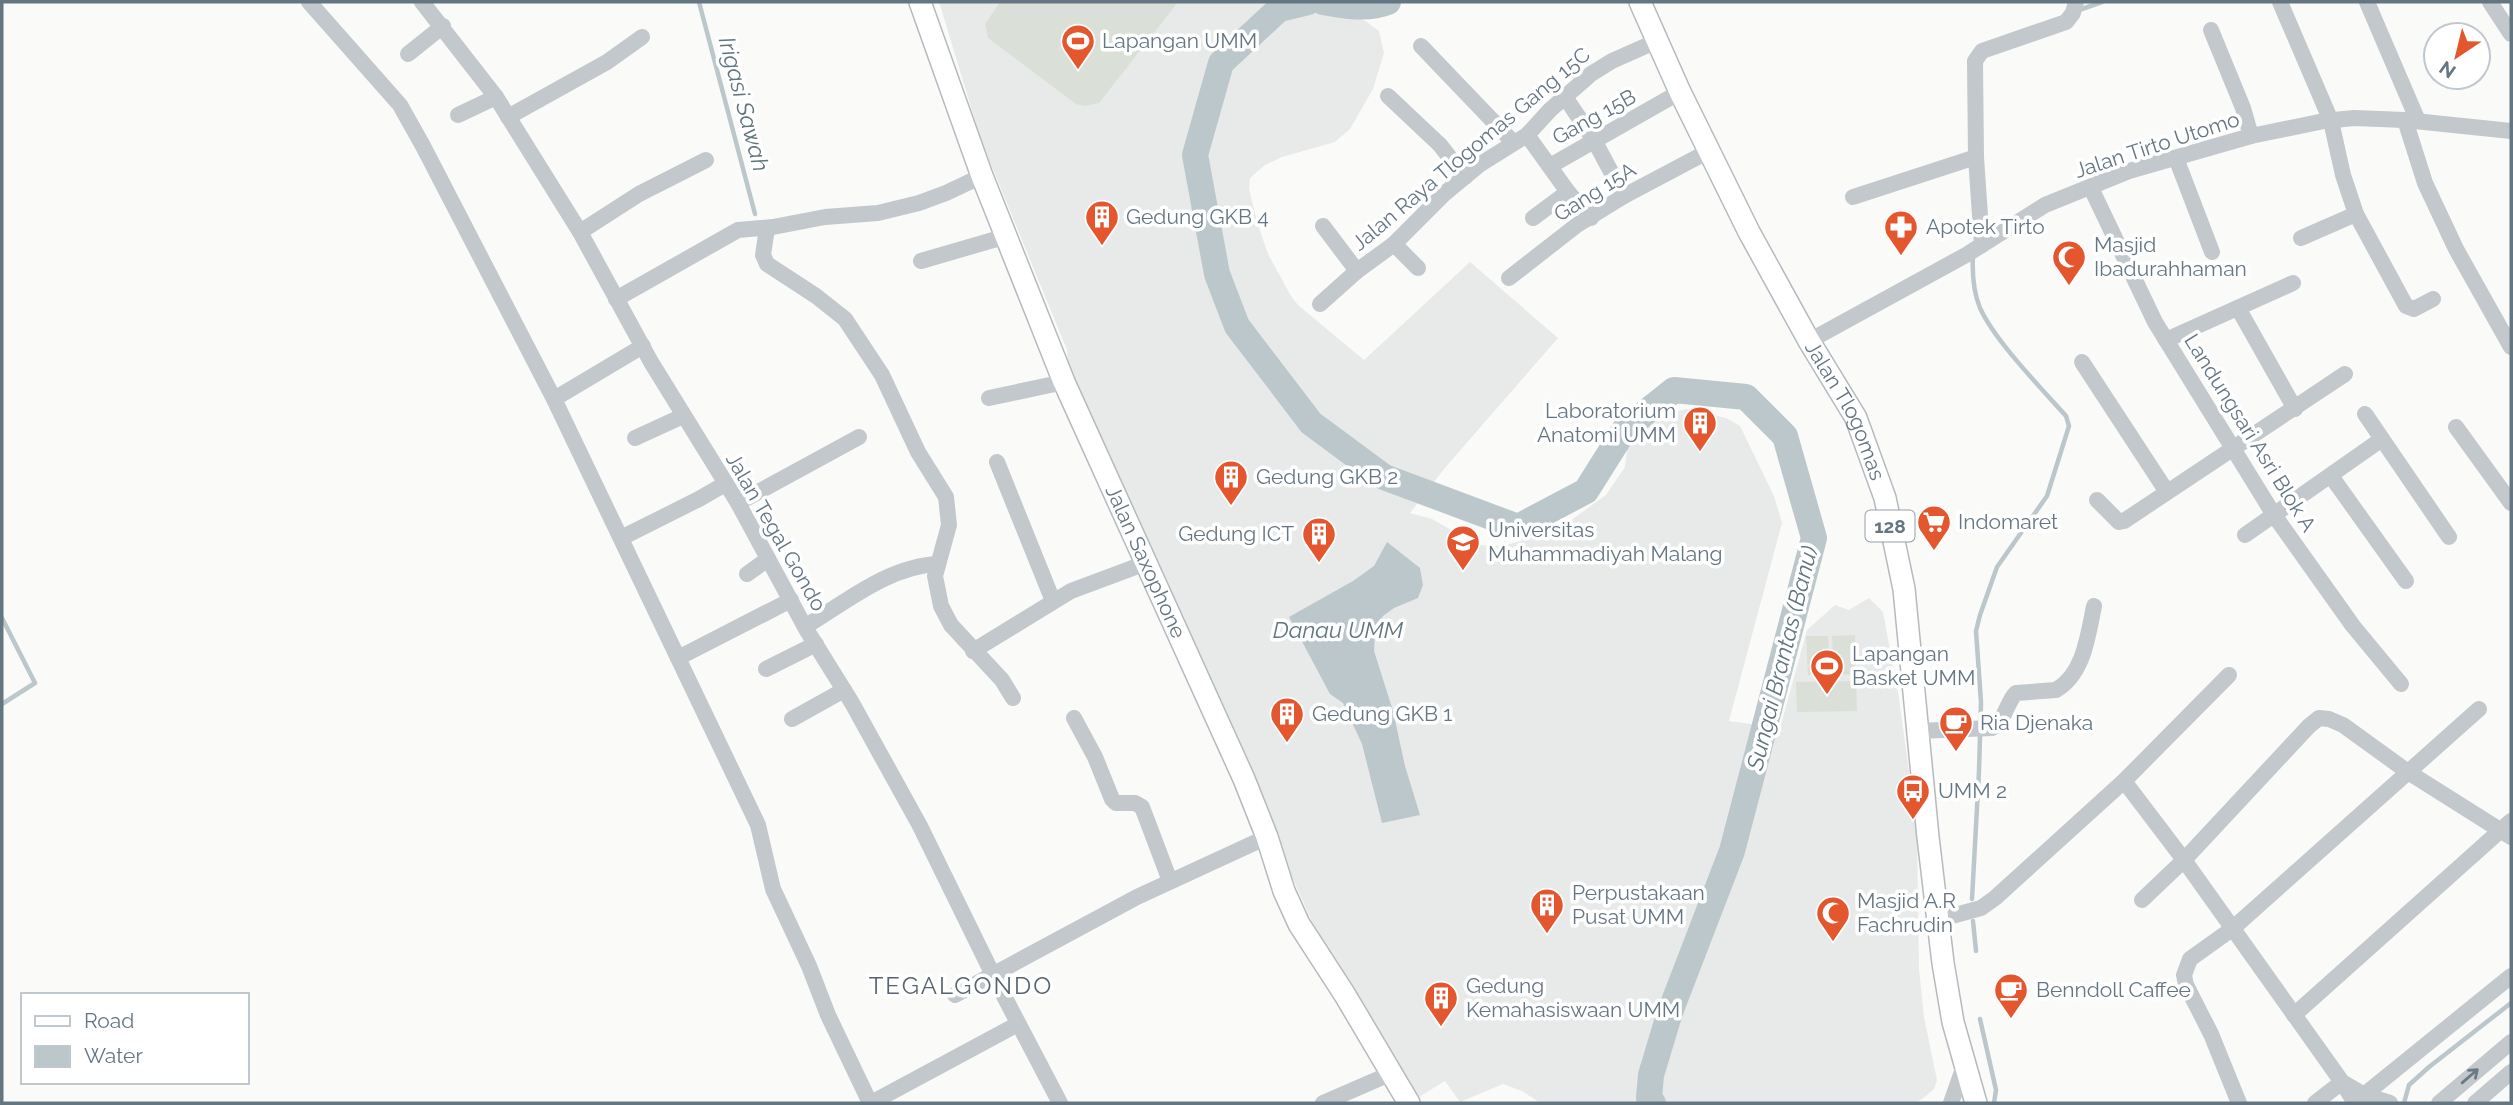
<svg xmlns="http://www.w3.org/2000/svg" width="2513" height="1105" font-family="Raleway,sans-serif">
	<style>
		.built { fill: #e8e9e9 }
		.pitch { fill: #dadfd7 }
		.water { fill: #bbc7cb }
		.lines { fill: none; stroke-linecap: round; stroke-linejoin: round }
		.stream { stroke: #bbc7cb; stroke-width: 4.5 }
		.river { stroke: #bbc7cb; stroke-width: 26 }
		.major-casing { stroke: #b5babe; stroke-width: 24 }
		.minor { stroke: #c3c8cc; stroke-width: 16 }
		.major { stroke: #fff; stroke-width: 21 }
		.oneway { stroke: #6a7a87 }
		.labels { text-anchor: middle; stroke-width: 7; stroke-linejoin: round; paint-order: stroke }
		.shield { fill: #fff; stroke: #939fa8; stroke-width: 2 }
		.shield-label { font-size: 19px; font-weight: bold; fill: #657683 }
		.poi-label { font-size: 21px; fill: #657683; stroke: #fff; text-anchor: start }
		.street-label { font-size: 21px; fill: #657683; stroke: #fff }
		.water-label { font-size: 23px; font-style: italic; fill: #60757c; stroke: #fff }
		.quarter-label { font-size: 24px; letter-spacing: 2px; fill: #57646e; stroke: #fff }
	</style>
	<rect width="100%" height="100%" fill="#fafaf8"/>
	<path class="built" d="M939,2H1293L1297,7L1329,9L1361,18L1379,31L1384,53L1373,89L1350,129L1335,142L1282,157L1265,165L1250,178L1249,189L1257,222L1268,254L1291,296L1298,305L1364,360L1470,262L1558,338L1444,469L1410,513L1432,519L1477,545L1503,546L1556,531L1606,495L1625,467L1629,433L1641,421L1687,409L1726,418L1740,426L1774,496L1782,523L1729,721L1780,728L1807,630L1835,605L1849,610L1869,598L1883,612L1899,698L1917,831L1919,969L1924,1017L1937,1080L1934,1089L1926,1096L1916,1103H1540L1522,1091L1503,1084L1460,1102L1445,1081L1414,1100L1314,926L1192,655L1068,362L1067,350L981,140Z"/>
	<g class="pitch">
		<path d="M1000,2H1178L1099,103L1085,106L1076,104L988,38L985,24Z"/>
		<path d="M1855,635L1856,674L1834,675L1832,636Z"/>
		<path d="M1806,636H1828L1830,675H1808Z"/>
		<path d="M1856,681L1857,711L1797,712L1796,682Z"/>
	</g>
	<path class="water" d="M1387,542L1420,568L1423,585L1418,598L1394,608L1383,616L1375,631L1374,651L1393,711L1405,766L1420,815L1382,823L1362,744L1343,703L1330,694L1289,617L1353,581L1374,566Z"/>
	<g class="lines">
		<g class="stream">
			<path d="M699,2L755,214"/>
			<path d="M2079,10L2102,2"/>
			<path d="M2,618L35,683L2,704"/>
			<path d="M1972,899L1979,771L1981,702L1976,631L1980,615L1997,567L2047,496L2069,426L2066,416C2041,388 1995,341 1980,308C1973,291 1972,273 1973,254"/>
			<path d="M1973,921L1976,951"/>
			<path d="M1980,1019L1996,1090L1994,1103"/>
			<path d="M2404,1103L2409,1085L2429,1067L2511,1003"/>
		</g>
		<g class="river">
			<path d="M1308,2L1279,9L1221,63L1195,155L1217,274L1237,326L1311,423L1384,477L1518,527L1586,491L1625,429L1674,390L1746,397L1785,436L1814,538L1732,851L1670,1012L1651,1075L1649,1098L1653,1103"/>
			<path d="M1323,2C1344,6 1368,10 1388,2"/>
		</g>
		<g class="major-casing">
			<g id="major">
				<path id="s1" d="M920,2L982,176L1064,382L1244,779L1267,837L1284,891L1299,924L1345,995L1409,1103"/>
				<path id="s2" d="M1640,2L1680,92L1749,232L1809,341L1856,418L1885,498L1904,589L1928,837L1943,963L1953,1022L1976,1103"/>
			</g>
		</g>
		<g class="minor">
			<path d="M309,2L400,105L423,146L554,399L758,825L773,889L809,966L828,1015L870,1103"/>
			<path d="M422,2L496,97L580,232L651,362L738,503L806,629L852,703L920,826L993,975L1060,1103"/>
			<path d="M2280,2L2331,121L2343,175L2356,214L2406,306L2414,309L2433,299"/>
			<path d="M2367,2L2418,121"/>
			<path d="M2490,2L2511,34"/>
			<path d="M2211,30L2243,108L2251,136"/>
			<path d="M1421,46L1513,142"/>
			<path d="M408,54L443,26"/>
			<path d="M1388,96L1440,145L1465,177"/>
			<path d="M1565,97L1594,140L1624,196"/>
			<path d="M458,115L496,97"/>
			<path d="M508,117L607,62L642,37"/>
			<path d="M2405,120L2425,183L2456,249L2511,347"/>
			<path d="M1527,135L1568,192L1591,218"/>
			<path d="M2176,158L2212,252"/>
			<path d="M1550,166L1680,92"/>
			<path d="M2091,188L2155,322L2274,515L2353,626L2401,684"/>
			<path d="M1853,197L1976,157"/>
			<path d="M1533,218L1568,192"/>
			<path d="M1323,226L1357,271"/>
			<path d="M767,228L763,255L767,264L816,296L845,319L882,375L918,452L946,497L949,525L935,576L941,606L951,625L1002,680L1013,698"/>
			<path d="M580,232L639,194L706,160"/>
			<path d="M2301,238L2356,214"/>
			<path d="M1394,244L1418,268"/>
			<path d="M1982,245L1976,157L1975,61L1982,51L2066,22L2073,13L2076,2"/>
			<path d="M921,261L1007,236"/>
			<path d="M1509,278L1577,225L1624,196L1709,151"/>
			<path d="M616,299L738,230L773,227L825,217L878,213L919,203L946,193L982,176"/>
			<path d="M1320,304L1357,271L1394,244L1444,194L1479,165L1527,135L1550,110L1591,74L1612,61L1657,41"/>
			<path d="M2238,308L2295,409"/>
			<path d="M2166,340L2293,283"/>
			<path d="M1809,341L1966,255L2045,205L2129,171L2251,136L2324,121L2354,118L2405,120L2511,131"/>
			<path d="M2082,362L2167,492"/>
			<path d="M989,398L1064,382"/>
			<path d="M554,399L643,346"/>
			<path d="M2365,414L2449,537"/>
			<path d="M2456,427L2511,503"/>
			<path d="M635,438L683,416"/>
			<path d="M997,462L1053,601"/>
			<path d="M2331,476L2406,581"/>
			<path d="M2097,500L2119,522L2124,521L2345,374"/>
			<path d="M738,503L859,437"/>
			<path d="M2245,535L2382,439"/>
			<path d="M621,538L699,499L725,484"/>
			<path d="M747,574L768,559"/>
			<path d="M806,626C846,602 889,566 938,564"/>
			<path d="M973,651L1071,591L1146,563"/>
			<path d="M678,658L791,600"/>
			<path d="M766,669L816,644"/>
			<path d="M1074,718L1095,757L1112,799L1116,803H1135L1142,807L1170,881"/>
			<path d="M792,719L844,690"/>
			<path d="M1918,731L1992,728C2005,722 2006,703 2016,693L2056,690C2084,674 2088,635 2094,606"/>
			<path d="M2124,781L2184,860L2342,1082L2364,1095L2511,976"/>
			<path d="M2142,900L2184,860L2309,726L2319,718L2329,719L2343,725L2408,772L2511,837"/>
			<path d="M1937,920L1981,908L1995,898L2124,781L2229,675"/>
			<path d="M955,995L1137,897L1267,837"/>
			<path d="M2294,1015L2511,821"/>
			<path d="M2364,1095L2390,1103"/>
			<path d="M871,1103L1018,1024"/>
			<path d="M1323,1103L1392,1073"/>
			<path d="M1951,1103L1964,1066"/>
			<path d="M2239,1103L2211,1034L2186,985L2184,975L2190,959L2232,929L2479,709"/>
			<path d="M2315,1103L2342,1082L2355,1103"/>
			<path d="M2439,1103L2511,1042"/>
			<path d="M2475,1103L2511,1072"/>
		</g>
		<use href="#major" class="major"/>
	</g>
	<defs><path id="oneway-shaft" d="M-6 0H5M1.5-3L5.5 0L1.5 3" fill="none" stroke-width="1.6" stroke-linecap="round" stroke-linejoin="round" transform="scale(1.75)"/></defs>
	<use class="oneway" href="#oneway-shaft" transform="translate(2470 1076) rotate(-41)"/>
	<defs>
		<g id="stadium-pin" transform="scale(1.75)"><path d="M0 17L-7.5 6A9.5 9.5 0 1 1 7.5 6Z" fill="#e4572e" stroke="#fff"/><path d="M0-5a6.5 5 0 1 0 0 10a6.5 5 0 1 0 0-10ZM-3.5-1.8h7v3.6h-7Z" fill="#fff"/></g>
		<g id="building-pin" transform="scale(1.75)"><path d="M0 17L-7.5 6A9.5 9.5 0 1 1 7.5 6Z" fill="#e4572e" stroke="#fff"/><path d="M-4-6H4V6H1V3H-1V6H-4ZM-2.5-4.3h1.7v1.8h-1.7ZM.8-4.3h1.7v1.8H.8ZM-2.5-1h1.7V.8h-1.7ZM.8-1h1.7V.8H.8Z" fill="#fff"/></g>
		<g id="pharmacy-pin" transform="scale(1.75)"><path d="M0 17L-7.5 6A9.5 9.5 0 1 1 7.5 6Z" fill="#e4572e" stroke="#fff"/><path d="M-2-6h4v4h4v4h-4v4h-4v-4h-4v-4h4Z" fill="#fff"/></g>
		<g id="mosque-pin" transform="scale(1.75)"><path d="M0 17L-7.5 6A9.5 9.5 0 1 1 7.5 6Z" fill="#e4572e" stroke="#fff"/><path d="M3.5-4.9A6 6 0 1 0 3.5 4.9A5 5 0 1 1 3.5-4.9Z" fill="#fff"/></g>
		<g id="supermarket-pin" transform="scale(1.75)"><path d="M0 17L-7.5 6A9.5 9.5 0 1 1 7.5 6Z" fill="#e4572e" stroke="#fff"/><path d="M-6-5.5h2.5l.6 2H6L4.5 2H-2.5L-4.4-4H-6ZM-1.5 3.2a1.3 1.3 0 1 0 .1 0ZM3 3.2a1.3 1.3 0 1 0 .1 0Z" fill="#fff"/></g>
		<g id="university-pin" transform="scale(1.75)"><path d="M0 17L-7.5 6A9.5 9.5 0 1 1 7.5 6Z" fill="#e4572e" stroke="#fff"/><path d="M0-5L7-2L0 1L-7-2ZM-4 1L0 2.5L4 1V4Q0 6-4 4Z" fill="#fff"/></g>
		<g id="cafe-pin" transform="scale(1.75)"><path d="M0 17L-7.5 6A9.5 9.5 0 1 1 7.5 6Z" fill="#e4572e" stroke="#fff"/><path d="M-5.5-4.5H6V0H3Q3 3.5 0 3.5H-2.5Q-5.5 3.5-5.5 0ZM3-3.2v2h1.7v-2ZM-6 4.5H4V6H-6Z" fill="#fff"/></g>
		<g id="bus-pin" transform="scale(1.75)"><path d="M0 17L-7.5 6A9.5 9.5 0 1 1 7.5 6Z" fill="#e4572e" stroke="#fff"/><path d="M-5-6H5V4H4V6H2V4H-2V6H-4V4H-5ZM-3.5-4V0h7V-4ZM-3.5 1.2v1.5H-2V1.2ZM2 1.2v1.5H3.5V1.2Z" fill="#fff"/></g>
	</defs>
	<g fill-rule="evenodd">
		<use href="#stadium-pin" x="1078" y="41"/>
		<use href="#building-pin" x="1102" y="217"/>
		<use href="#pharmacy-pin" x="1901" y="227"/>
		<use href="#mosque-pin" x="2069" y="257"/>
		<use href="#building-pin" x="1700" y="423"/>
		<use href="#building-pin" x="1231" y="477"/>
		<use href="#supermarket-pin" x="1934" y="522"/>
		<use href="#building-pin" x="1319" y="534"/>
		<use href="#university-pin" x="1463" y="542"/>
		<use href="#stadium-pin" x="1827" y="666"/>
		<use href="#building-pin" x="1287" y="714"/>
		<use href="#cafe-pin" x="1956" y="723"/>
		<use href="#bus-pin" x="1913" y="791"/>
		<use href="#building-pin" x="1547" y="905"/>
		<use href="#mosque-pin" x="1833" y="913"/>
		<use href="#cafe-pin" x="2011" y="990"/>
		<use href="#building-pin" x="1441" y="998"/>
	</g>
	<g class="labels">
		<rect class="shield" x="1865.5" y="510.5" width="49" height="31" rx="5"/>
		<g class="shield-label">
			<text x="1890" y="533">128</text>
		</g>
		<g class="poi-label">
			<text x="1102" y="48">Lapangan UMM</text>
			<text x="1126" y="224">Gedung GKB 4</text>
			<text x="1926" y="234">Apotek Tirto</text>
			<text x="2094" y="252">Masjid<tspan x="2094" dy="24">Ibadurahhaman</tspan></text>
			<text x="1676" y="418" text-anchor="end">Laboratorium<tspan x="1676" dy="24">Anatomi UMM</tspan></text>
			<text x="1256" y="484">Gedung GKB 2</text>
			<text x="1958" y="529">Indomaret</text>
			<text x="1488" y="537">Universitas<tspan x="1488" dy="24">Muhammadiyah Malang</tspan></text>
			<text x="1294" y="541" text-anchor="end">Gedung ICT</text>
			<text x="1852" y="661">Lapangan<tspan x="1852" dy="24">Basket UMM</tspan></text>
			<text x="1312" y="721">Gedung GKB 1</text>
			<text x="1980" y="730">Ria Djenaka</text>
			<text x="1938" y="798">UMM 2</text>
			<text x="1572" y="900">Perpustakaan<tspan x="1572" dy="24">Pusat UMM</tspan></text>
			<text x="1857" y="908">Masjid A.R<tspan x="1857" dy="24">Fachrudin</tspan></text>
			<text x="1466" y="993">Gedung<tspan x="1466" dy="24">Kemahasiswaan UMM</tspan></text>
			<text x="2036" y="997">Benndoll Caffee</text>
		</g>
		<g class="street-label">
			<text transform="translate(1594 117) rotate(-29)" y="7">Gang 15B</text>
			<text transform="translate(2157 145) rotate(-18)" y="7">Jalan Tirto Utomo</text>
			<text transform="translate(1471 149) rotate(-40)" y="7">Jalan Raya Tlogomas Gang 15C</text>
			<text transform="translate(1595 192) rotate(-32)" y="7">Gang 15A</text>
			<text dy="7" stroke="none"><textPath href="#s2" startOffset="458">Jalan Tlogomas</textPath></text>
			<text transform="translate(2250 433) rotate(58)" y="7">Landungsari Asri Blok A</text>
			<text transform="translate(776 532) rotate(60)" y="7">Jalan Tegal Gondo</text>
			<text dy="7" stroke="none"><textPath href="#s1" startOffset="604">Jalan Saxophone</textPath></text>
		</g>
		<g class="water-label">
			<text transform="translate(744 104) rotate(75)" y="8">Irigasi Sawah</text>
			<text x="1338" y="638">Danau UMM</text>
			<text transform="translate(1782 658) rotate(-76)" y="8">Sungai Brantas (Banu)</text>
		</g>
		<g class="quarter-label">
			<text x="961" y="994">TEGALGONDO</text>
		</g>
	</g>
	<rect width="2513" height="1105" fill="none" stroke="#657683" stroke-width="7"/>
	<rect x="21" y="993" width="228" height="91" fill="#ffffff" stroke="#c1c8cd" stroke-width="2"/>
	<rect x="35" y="1016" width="35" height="10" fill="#ffffff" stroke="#c1c8cd" stroke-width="2"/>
	<text x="84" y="1028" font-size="21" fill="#657683">Road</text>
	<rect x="35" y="1046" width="35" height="21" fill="#bbc7cb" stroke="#c1c8cd" stroke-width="2"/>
	<text x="84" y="1063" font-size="21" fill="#657683">Water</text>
	<g transform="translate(2457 56) rotate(215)"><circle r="33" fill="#ffffff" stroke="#c1c8cd" stroke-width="2"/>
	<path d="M0-5L12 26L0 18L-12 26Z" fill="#e4572e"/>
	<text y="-10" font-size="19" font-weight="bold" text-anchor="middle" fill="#657683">N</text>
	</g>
</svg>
